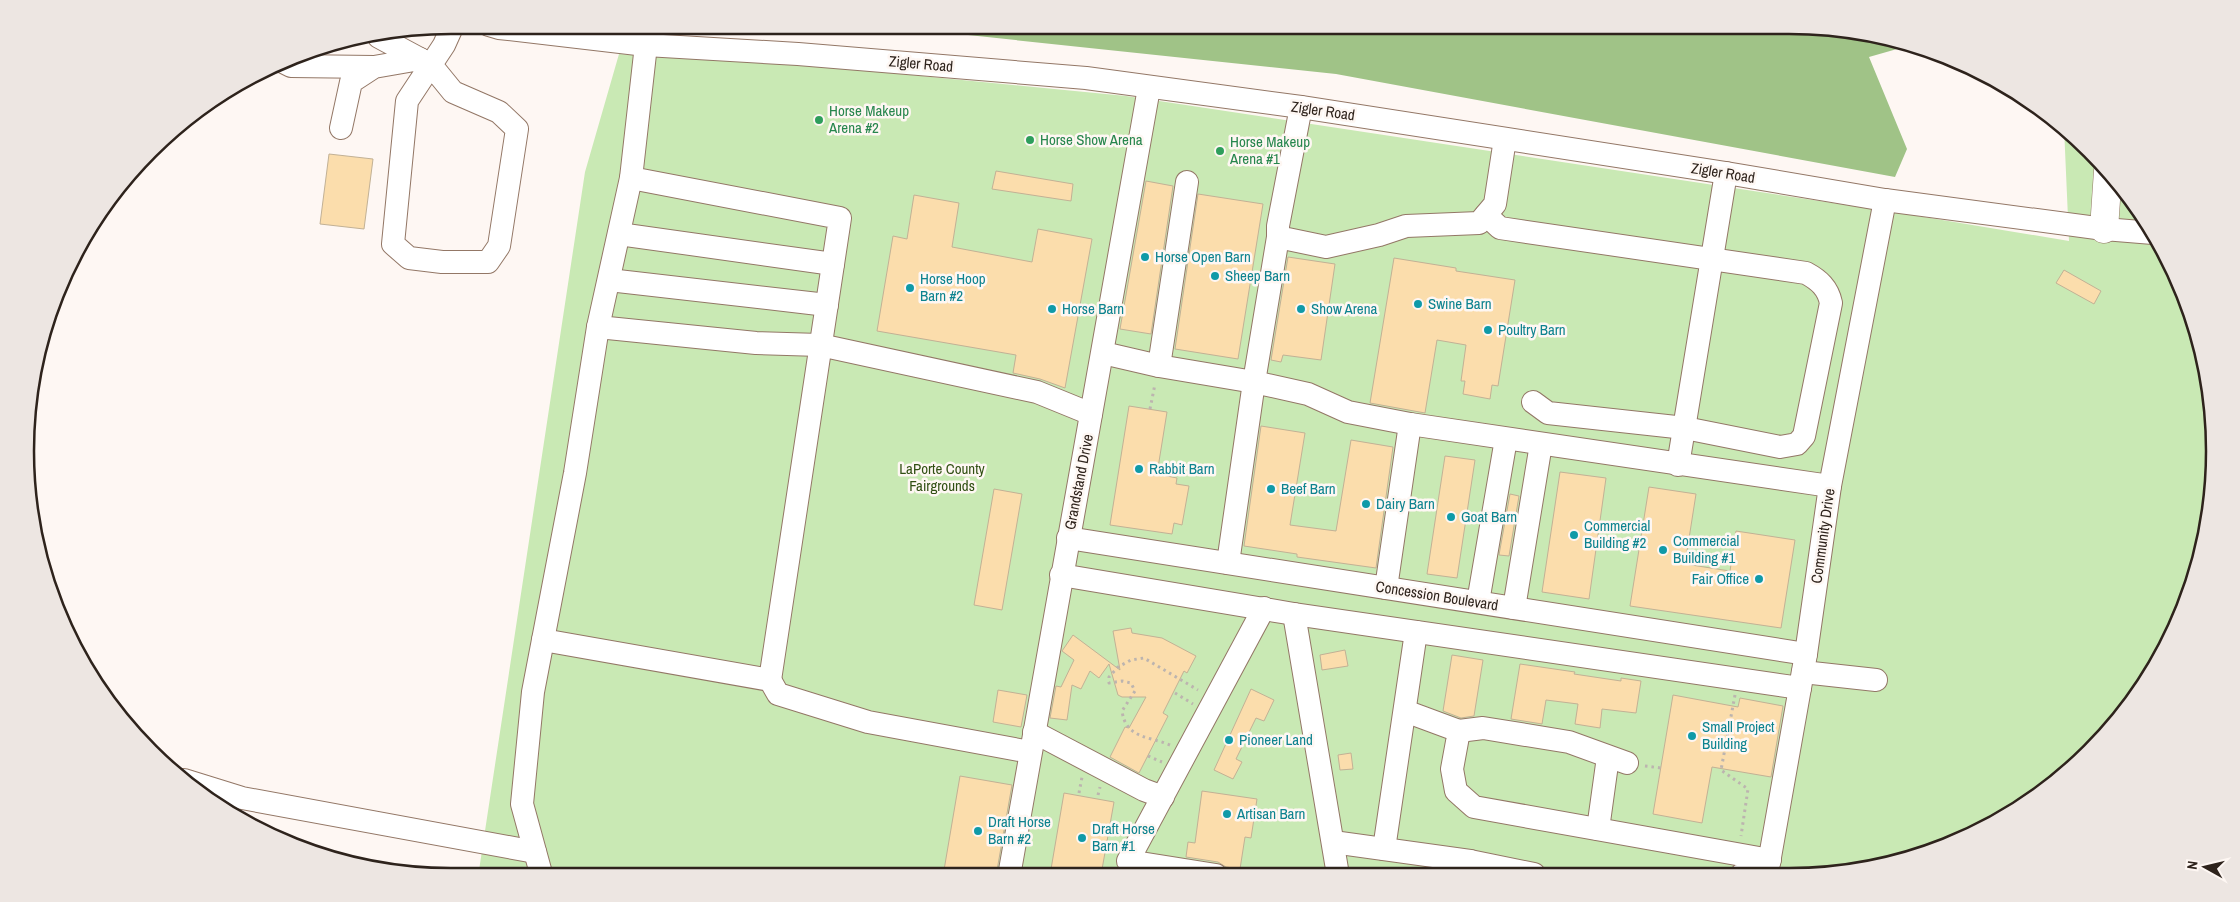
<svg xmlns="http://www.w3.org/2000/svg" width="2240" height="902" font-family="'Archivo Narrow',sans-serif">
	<style>
		.green { fill: #c9e9b4 }
		.forest { fill: #a0c387 }
		.building { fill: #fbddac; stroke: #c2b195 }
		.lines { fill: none; stroke-linecap: round; stroke-linejoin: round }
		.minor-casing { stroke: #937766; stroke-width: 24 }
		.major-casing { stroke: #937766; stroke-width: 29 }
		.path { stroke: #bcb4af; stroke-width: 3; stroke-dasharray: 2.5 4; stroke-linecap: butt }
		.minor { stroke: #fff; stroke-width: 22 }
		.major { stroke: #fff; stroke-width: 28 }
		.leisure-dot { fill: #2e9e5b; stroke: #fef7f3; stroke-width: 2 }
		.culture-dot { fill: #0f9aa8; stroke: #fef7f3; stroke-width: 2 }
		.labels { text-anchor: middle; stroke-width: 5; stroke-linejoin: round; paint-order: stroke }
		.street-label { font-size: 15px; fill: #2e231c; stroke: #fef7f3 }
		.leisure-label { font-size: 15px; fill: #27864d; stroke: #fef7f3; text-anchor: start }
		.culture-label { font-size: 15px; fill: #0d838f; stroke: #fef7f3; text-anchor: start }
		.park-label { font-size: 15px; fill: #315013; stroke: #fef7f3 }
		.rim { fill: none; stroke: #2e231c; stroke-width: 2.5 }
	</style>
	<rect width="100%" height="100%" fill="#fef7f3"/>
	<path class="green" d="M619,54L799,64L1126,96L1906,214L2069,241L2064,127L2127,191L2171,262L2200,340L2214,423L2211,506L2192,588L2143,687L2070,771L1977,833L1845,873L478,877L585,172Z"/>
	<path class="forest" d="M873,25H1789L1911,45L1869,57L1907,149L1895,177L1336,74Z"/>
	<g class="building">
		<path d="M329,154L373,159L364,229L320,224Z"/>
		<path d="M996,171L1073,184L1071,201L992,189Z"/>
		<path d="M1146,181L1173,186L1151,334L1120,329Z"/>
		<path d="M1198,194L1263,204L1238,359L1175,349Z"/>
		<path d="M914,195L959,203L952,247L1032,262L1038,229L1092,239L1065,388L1040,379L1013,373L1016,355L877,331L893,236L907,239Z"/>
		<path d="M1288,257L1335,264L1321,360L1283,355L1281,362L1271,360Z"/>
		<path d="M1394,258L1456,268V271L1515,280L1498,386L1492,385L1490,399L1463,394L1465,381H1461L1466,345L1437,340L1425,413L1370,403Z"/>
		<path d="M2064,270L2101,291L2094,304L2056,283Z"/>
		<path d="M1129,406L1167,412L1157,474L1177,478L1176,484L1189,486L1182,525L1174,523L1172,534L1110,525Z"/>
		<path d="M1261,426L1305,433L1290,525L1336,531L1351,440L1393,447L1376,568L1297,557V554L1244,546Z"/>
		<path d="M1445,456L1475,460L1457,578L1427,574Z"/>
		<path d="M1560,472L1606,478L1589,599L1542,592Z"/>
		<path d="M1649,487L1696,494L1685,564L1730,571L1736,531L1795,540L1781,628L1630,606Z"/>
		<path d="M994,489L1022,494L1002,610L974,605Z"/>
		<path d="M1510,494L1519,496L1509,556L1499,555Z"/>
		<path d="M1131,628L1132,633L1162,638L1196,656L1187,673L1184,671L1163,713L1168,716L1139,773L1110,757L1125,727L1129,728L1146,697H1122L1118,695L1109,664L1099,678L1090,671L1081,689L1072,685L1067,720L1050,718L1056,686L1061,687L1074,660L1062,651L1073,635L1120,670L1113,631Z"/>
		<path d="M1345,650L1348,666L1322,670L1320,655Z"/>
		<path d="M1452,655L1483,660L1474,716L1461,718L1443,711Z"/>
		<path d="M1520,664L1575,672L1574,674L1621,681V678L1641,681L1636,713L1602,709L1600,728L1575,724L1578,704L1546,700L1542,724L1511,719Z"/>
		<path d="M1251,689L1274,700L1264,721L1256,718L1236,759L1242,762L1233,779L1214,770Z"/>
		<path d="M998,690L1027,695L1021,727L993,722Z"/>
		<path d="M1673,695L1738,707L1740,698L1783,706L1771,777L1712,767L1702,823L1653,814Z"/>
		<path d="M1351,753L1353,769L1340,770L1338,755Z"/>
		<path d="M960,776L1012,785L996,876H943Z"/>
		<path d="M1202,791L1257,799L1251,838L1245,837L1240,869L1226,867L1218,862L1186,857L1188,842L1195,843Z"/>
		<path d="M1064,793L1114,802L1101,875H1050Z"/>
	</g>
	<g class="lines">
		<g class="minor-casing">
			<g id="minor">
				<path d="M489,25L499,28L646,45L798,54L1086,78L1301,107L1726,173L1885,200L2104,229L2153,233"/>
				<path d="M379,37L420,59"/>
				<path d="M283,62L291,66L374,67"/>
				<path d="M1301,107L1278,226V237L1326,247L1379,235L1406,226L1479,223L1495,204L1505,139"/>
				<path d="M341,128L351,82L374,67L420,59L431,65L453,92L499,112L517,129L499,246L488,262H442L409,258L393,244L407,101L444,45L453,25"/>
				<path d="M631,178L840,218L770,680"/>
				<path d="M1486,215L1500,228L1806,273C1819,280 1828,288 1831,303L1804,436L1797,444L1780,447L1685,428L1548,413L1533,402"/>
				<path d="M619,234L833,264"/>
				<path d="M609,280L827,305"/>
				<path d="M598,327L756,343L820,345L1037,392L1091,414"/>
				<path d="M1103,353L1159,366L1254,382L1308,394L1348,412L1410,424L1830,486"/>
				<path d="M1159,366L1187,182"/>
				<path d="M1678,465L1726,173"/>
				<path d="M1068,538L1806,654"/>
				<path d="M1228,563L1254,382L1278,237"/>
				<path d="M1061,575L1294,614L1800,688"/>
				<path d="M1386,588L1410,424"/>
				<path d="M1478,602L1506,439"/>
				<path d="M1514,608L1541,444"/>
				<path d="M1294,614L1338,875"/>
				<path d="M543,640L770,680L778,694L868,722L1030,752"/>
				<path d="M1803,672L1876,680"/>
				<path d="M1405,711L1459,731L1452,769L1456,791L1474,807L1770,860L1742,874"/>
				<path d="M1459,731L1483,728L1569,742L1627,763"/>
				<path d="M1034,732L1144,790L1163,797"/>
				<path d="M184,780L242,798L535,852"/>
				<path d="M1598,829L1608,757"/>
				<path d="M1333,842L1470,861L1467,874"/>
				<path d="M1384,849L1416,632"/>
				<path d="M1470,861L1534,874"/>
				<path d="M1767,874L1806,654L1830,486L1885,200"/>
				<path d="M1216,875L1128,861L1264,608"/>
				<path d="M1009,876L1149,88"/>
				<path d="M542,877L522,804L533,692L575,473L598,327L631,178L646,45"/>
			</g>
		</g>
		<g class="major-casing">
			<path id="major" d="M2104,229L2108,171"/>
		</g>
		<g class="path">
			<path d="M1150,409L1155,384"/>
			<path d="M1175,693L1193,704"/>
			<path d="M1735,695L1721,770L1748,789L1741,836"/>
			<path d="M1170,745C1149,736 1126,739 1122,711L1135,691L1131,683L1122,681L1109,683V677L1118,667L1131,660L1144,658L1198,690"/>
			<path d="M1148,756L1162,762"/>
			<path d="M1645,766L1661,768"/>
			<path d="M1079,793L1082,777"/>
			<path d="M1098,795L1100,787"/>
		</g>
		<use href="#minor" class="minor"/>
		<use href="#major" class="major"/>
	</g>
	<g class="leisure-dot">
		<circle cx="819" cy="120" r="5"/>
		<circle cx="1030" cy="140" r="5"/>
		<circle cx="1220" cy="151" r="5"/>
	</g>
	<g class="culture-dot">
		<circle cx="1145" cy="257" r="5"/>
		<circle cx="1215" cy="276" r="5"/>
		<circle cx="910" cy="288" r="5"/>
		<circle cx="1418" cy="304" r="5"/>
		<circle cx="1052" cy="309" r="5"/>
		<circle cx="1301" cy="309" r="5"/>
		<circle cx="1488" cy="330" r="5"/>
		<circle cx="1139" cy="469" r="5"/>
		<circle cx="1271" cy="489" r="5"/>
		<circle cx="1366" cy="504" r="5"/>
		<circle cx="1451" cy="517" r="5"/>
		<circle cx="1574" cy="535" r="5"/>
		<circle cx="1663" cy="550" r="5"/>
		<circle cx="1759" cy="579" r="5"/>
		<circle cx="1692" cy="736" r="5"/>
		<circle cx="1229" cy="740" r="5"/>
		<circle cx="1227" cy="814" r="5"/>
		<circle cx="978" cy="831" r="5"/>
		<circle cx="1082" cy="838" r="5"/>
	</g>
	<g class="labels">
		<g class="street-label">
			<text transform="translate(921 64) rotate(5)" y="5">Zigler Road</text>
			<text transform="translate(1323 111) rotate(8)" y="5">Zigler Road</text>
			<text transform="translate(1723 173) rotate(9)" y="5">Zigler Road</text>
			<text transform="translate(1079 482) rotate(-79)" y="5">Grandstand Drive</text>
			<text transform="translate(1823 536) rotate(-82)" y="5">Community Drive</text>
			<text transform="translate(1437 596) rotate(9)" y="5">Concession Boulevard</text>
		</g>
		<g class="leisure-label">
			<text x="829" y="116">Horse Makeup<tspan x="829" dy="17">Arena #2</tspan></text>
			<text x="1040" y="145">Horse Show Arena</text>
			<text x="1230" y="147">Horse Makeup<tspan x="1230" dy="17">Arena #1</tspan></text>
		</g>
		<g class="culture-label">
			<text x="1155" y="262">Horse Open Barn</text>
			<text x="1225" y="281">Sheep Barn</text>
			<text x="920" y="284">Horse Hoop<tspan x="920" dy="17">Barn #2</tspan></text>
			<text x="1428" y="309">Swine Barn</text>
			<text x="1062" y="314">Horse Barn</text>
			<text x="1311" y="314">Show Arena</text>
			<text x="1498" y="335">Poultry Barn</text>
			<text x="1149" y="474">Rabbit Barn</text>
			<text x="1281" y="494">Beef Barn</text>
			<text x="1376" y="509">Dairy Barn</text>
			<text x="1461" y="522">Goat Barn</text>
			<text x="1584" y="531">Commercial<tspan x="1584" dy="17">Building #2</tspan></text>
			<text x="1673" y="546">Commercial<tspan x="1673" dy="17">Building #1</tspan></text>
			<text x="1749" y="584" text-anchor="end">Fair Office</text>
			<text x="1702" y="732">Small Project<tspan x="1702" dy="17">Building</tspan></text>
			<text x="1239" y="745">Pioneer Land</text>
			<text x="1237" y="819">Artisan Barn</text>
			<text x="988" y="827">Draft Horse<tspan x="988" dy="17">Barn #2</tspan></text>
			<text x="1092" y="834">Draft Horse<tspan x="1092" dy="17">Barn #1</tspan></text>
		</g>
		<g class="park-label">
			<text x="942" y="474">LaPorte County<tspan x="942" dy="17">Fairgrounds</tspan></text>
		</g>
	</g>
	<path d="M0 0H2240V902H0ZM451 34H1789A417 417 0 0 1 2206 451V451A417 417 0 0 1 1789 868H451A417 417 0 0 1 34 451V451A417 417 0 0 1 451 34Z" fill="#ede6e2" fill-rule="evenodd"/>
	<path class="rim" d="M451 34H1789A417 417 0 0 1 2206 451V451A417 417 0 0 1 1789 868H451A417 417 0 0 1 34 451V451A417 417 0 0 1 451 34Z"/>
	<g transform="translate(2205 867) rotate(278)" stroke="#fef7f3" stroke-width="4" paint-order="stroke">
	<path d="M0-4L9 19L0 12L-9 19Z" fill="#2e231c"/>
	<text y="-8" font-size="14" font-weight="bold" text-anchor="middle" fill="#2e231c">N</text>
	</g>
</svg>
